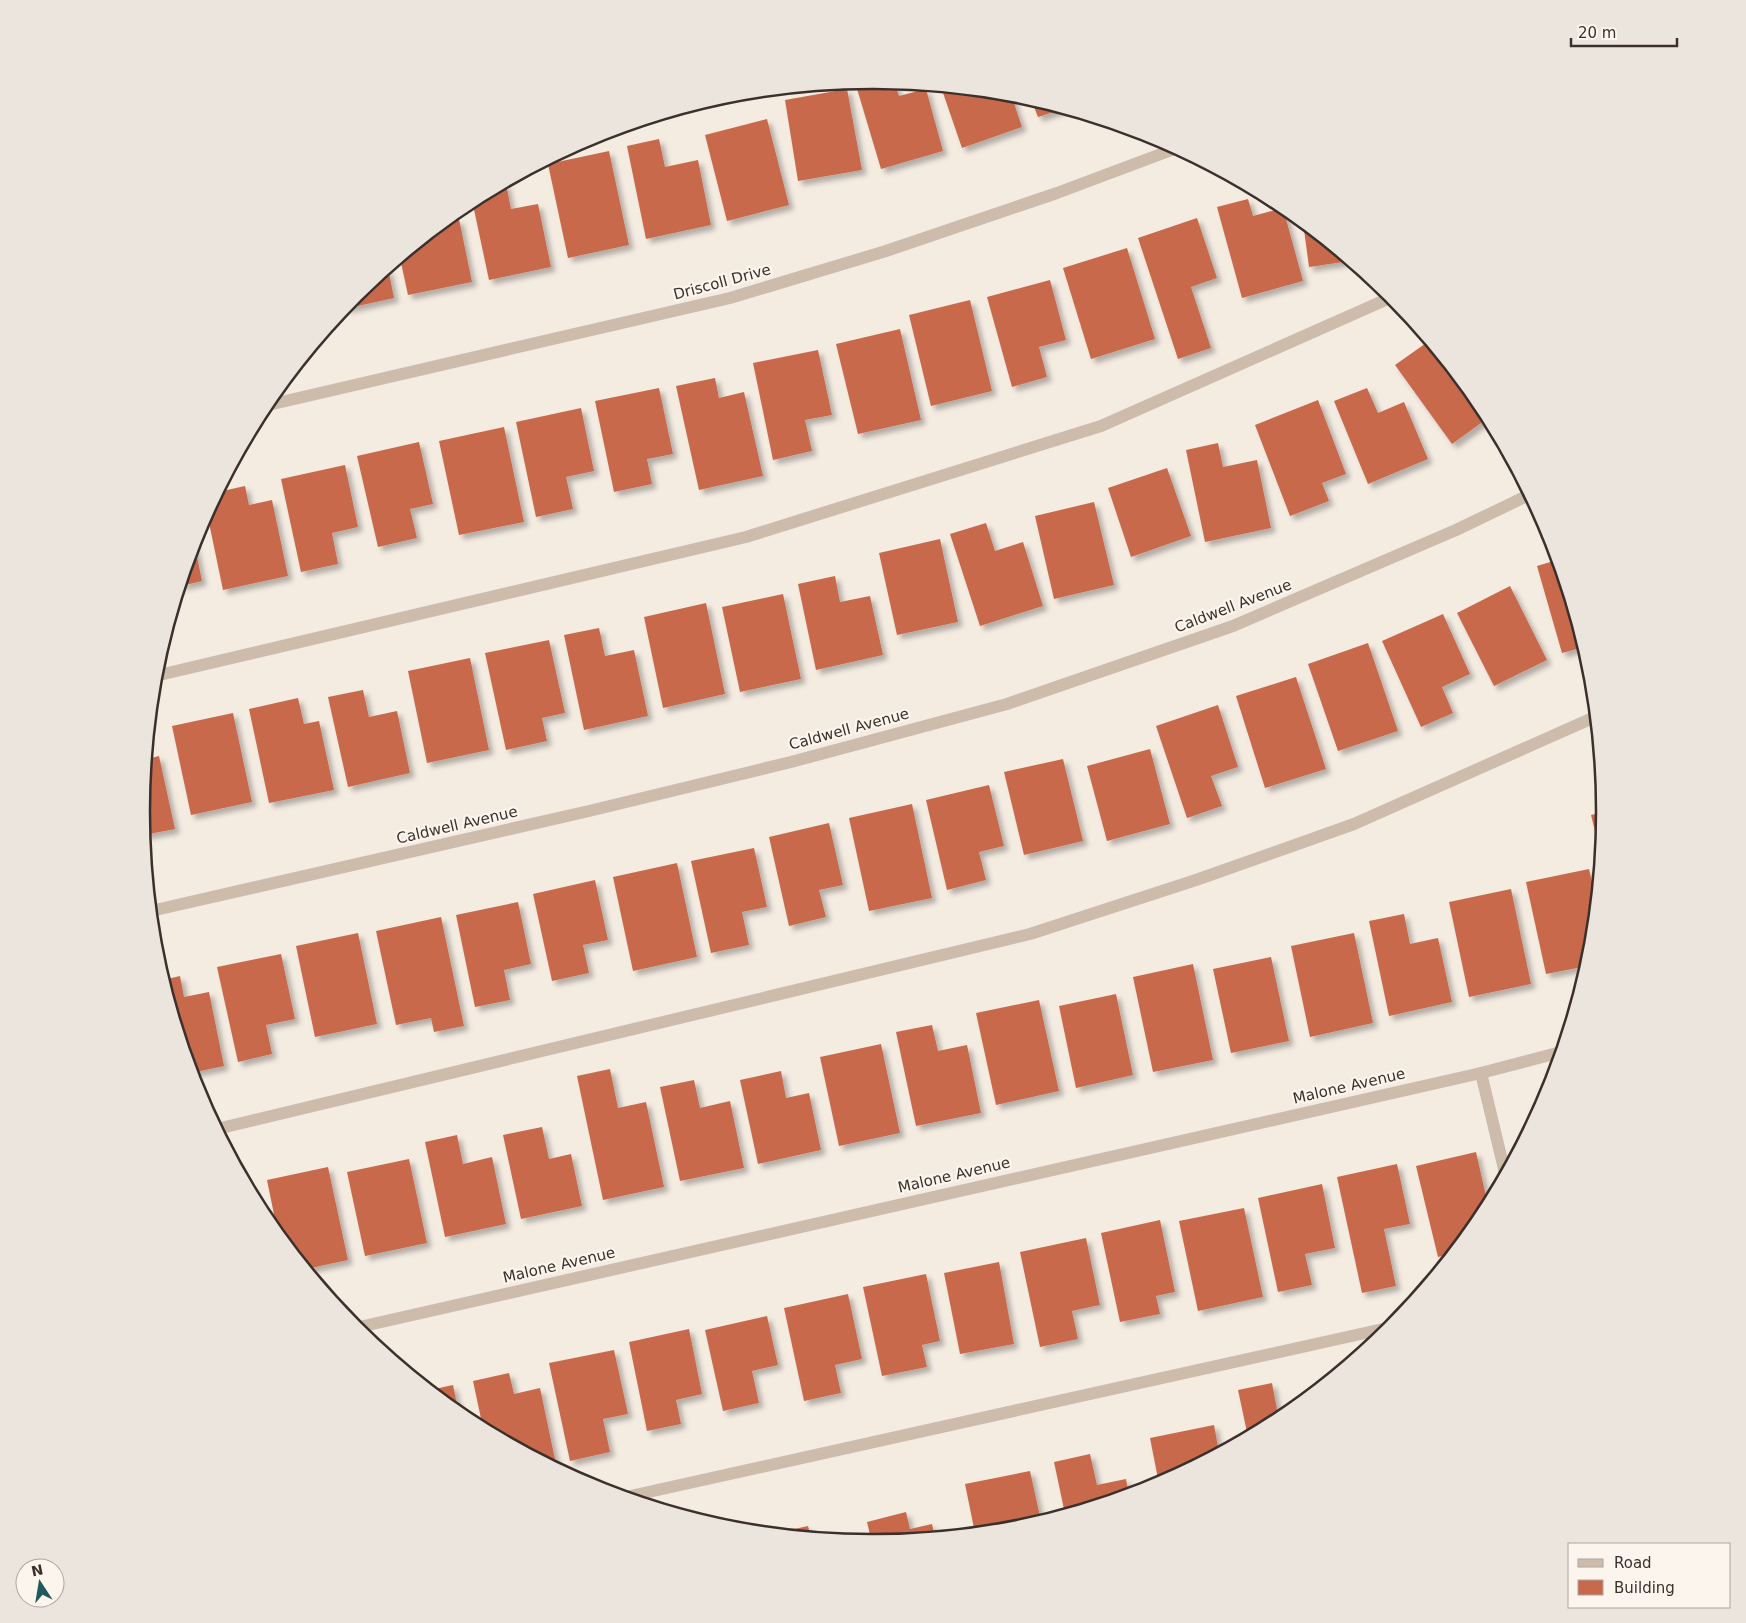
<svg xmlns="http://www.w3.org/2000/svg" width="1746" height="1623" font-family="'DejaVu Sans',sans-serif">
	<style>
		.building { fill: #c8694b; filter: url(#shadow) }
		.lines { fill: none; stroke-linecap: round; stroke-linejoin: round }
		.service { stroke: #cdbbac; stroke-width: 12 }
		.minor { stroke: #cdbbac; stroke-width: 12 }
		.labels { text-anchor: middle; stroke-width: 4.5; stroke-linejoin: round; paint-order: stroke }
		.street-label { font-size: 15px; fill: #3b302b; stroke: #fbf5ee }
		.rim { fill: none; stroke: #3b302b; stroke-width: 2.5 }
	</style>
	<defs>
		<filter id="shadow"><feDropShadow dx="4.5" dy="4.5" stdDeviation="2.5" flood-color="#0004"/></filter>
	</defs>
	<rect width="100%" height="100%" fill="#f4ebe1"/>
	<g class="building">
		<path d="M873,80L894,82L899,96L926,89L943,151L881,169L855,82Z"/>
		<path d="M941,87L1011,94L1022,127L962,148Z"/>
		<path d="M847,89L862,170L798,181L785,100Z"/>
		<path d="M1031,99L1063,109L1038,117Z"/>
		<path d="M767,119L789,205L727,221L705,135Z"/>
		<path d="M659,139L665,167L698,160L711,225L646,239L627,146Z"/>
		<path d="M609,151L629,245L568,258L548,164Z"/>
		<path d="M502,184H506L511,209L538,204L551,267L489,280L472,200Z"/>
		<path d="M1248,199L1253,216L1283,208L1303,281L1242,298L1217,207Z"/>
		<path d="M1197,218L1217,278L1191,287L1211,348L1178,359L1138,238Z"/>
		<path d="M459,219L472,282L408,295L400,258L443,223Z"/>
		<path d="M1303,222L1342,255L1350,261L1309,267Z"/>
		<path d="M1127,248L1155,339L1091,359L1063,268Z"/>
		<path d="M388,268L394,298L344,309L356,294Z"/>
		<path d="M1050,280L1066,340L1039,347L1047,377L1012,387L987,297Z"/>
		<path d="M970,300L992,391L931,406L909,315Z"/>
		<path d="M900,329L921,420L858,434L836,344Z"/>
		<path d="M1429,341L1481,405L1488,418L1452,444L1395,365Z"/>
		<path d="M818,350L832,415L805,420L812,451L773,460L753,363Z"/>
		<path d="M715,378L719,398L744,392L763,476L699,490L676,386Z"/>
		<path d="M659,388L673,454L647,459L652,484L614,492L595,401Z"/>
		<path d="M1367,388L1378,413L1404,402L1428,459L1368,484L1334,401Z"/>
		<path d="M1318,400L1346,474L1322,483L1329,501L1290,516L1255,425Z"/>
		<path d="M581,408L594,471L566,477L573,509L536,517L516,422Z"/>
		<path d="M504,427L524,522L459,535L439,441Z"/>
		<path d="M419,442L433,504L410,509L417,538L378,547L357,456Z"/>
		<path d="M1218,443L1223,467L1257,460L1271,528L1205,542L1186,450Z"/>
		<path d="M345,465L358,527L332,533L338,564L301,572L281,479Z"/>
		<path d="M1167,468L1191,536L1131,557L1108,488Z"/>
		<path d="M245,486L249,505L272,500L288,576L223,590L207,513L218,492Z"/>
		<path d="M1094,502L1114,585L1054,599L1035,516Z"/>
		<path d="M986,523L995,551L1023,542L1043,606L980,626L950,534Z"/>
		<path d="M940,539L958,622L897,635L879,553Z"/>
		<path d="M194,542L202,581L181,586Z"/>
		<path d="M1557,560L1584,647L1562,653L1537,566Z"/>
		<path d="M835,576L840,602L870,596L883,655L816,670L798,584Z"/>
		<path d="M1510,586L1547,660L1494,686L1457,613Z"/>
		<path d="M783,594L801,679L740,692L722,607Z"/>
		<path d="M706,603L725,694L663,708L644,617Z"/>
		<path d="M1443,614L1470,674L1442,687L1453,713L1421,727L1382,641Z"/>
		<path d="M599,628L605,656L634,650L648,716L584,730L564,635Z"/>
		<path d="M549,640L565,713L542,718L547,741L506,750L485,653Z"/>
		<path d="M1368,643L1398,731L1338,751L1308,664Z"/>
		<path d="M470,658L489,750L427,763L408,671Z"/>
		<path d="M1296,677L1326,769L1265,788L1236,696Z"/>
		<path d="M363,690L369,717L397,711L410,773L348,787L328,697Z"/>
		<path d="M298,698L304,724L319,721L334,790L269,803L249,709Z"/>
		<path d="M1218,705L1238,767L1211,776L1222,806L1187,818L1156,726Z"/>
		<path d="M233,713L252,802L191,815L172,726Z"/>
		<path d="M1150,749L1170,824L1107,841L1087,766Z"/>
		<path d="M159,756L175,829L144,835L142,811L147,759Z"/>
		<path d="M1063,759L1083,841L1024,855L1004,772Z"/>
		<path d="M989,785L1004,846L979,852L986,880L947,890L926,800Z"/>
		<path d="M912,804L932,898L869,911L849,818Z"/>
		<path d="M1604,812L1601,851H1600L1591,815Z"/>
		<path d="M829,823L843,885L819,890L826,917L789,926L769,837Z"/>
		<path d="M754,848L767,907L742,912L749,945L711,953L691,861Z"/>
		<path d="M677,863L697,957L633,971L613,877Z"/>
		<path d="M1589,869L1596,901L1590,954L1587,966L1546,974L1526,882Z"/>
		<path d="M595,880L608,940L583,945L589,973L552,981L533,894Z"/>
		<path d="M1511,889L1531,984L1469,997L1449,902Z"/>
		<path d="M518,902L531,964L504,970L510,1000L475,1007L456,915Z"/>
		<path d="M1404,914L1410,944L1438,938L1452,1002L1389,1016L1369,921Z"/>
		<path d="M441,917L464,1026L434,1032L431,1018L396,1025L376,931Z"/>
		<path d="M358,933L377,1024L315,1037L296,946Z"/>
		<path d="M1354,933L1373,1023L1310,1037L1291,946Z"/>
		<path d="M281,954L295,1019L266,1025L272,1054L238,1062L217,967Z"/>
		<path d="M1271,957L1289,1041L1231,1053L1213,969Z"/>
		<path d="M1193,964L1213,1060L1153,1072L1133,977Z"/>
		<path d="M180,976L184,997L209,992L224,1066L191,1073L163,980Z"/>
		<path d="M1116,994L1133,1075L1076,1088L1059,1006Z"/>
		<path d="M1039,1000L1059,1091L996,1105L976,1013Z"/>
		<path d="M932,1025L938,1051L967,1045L981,1113L916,1126L896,1032Z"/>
		<path d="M881,1044L900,1133L839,1146L820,1057Z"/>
		<path d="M610,1069L618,1108L646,1102L664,1187L603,1200L577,1076Z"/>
		<path d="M781,1071L786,1098L809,1093L821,1150L758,1164L740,1080Z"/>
		<path d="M694,1080L700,1108L730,1101L744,1168L680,1181L660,1087Z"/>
		<path d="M542,1127L549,1159L571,1154L582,1206L521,1219L503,1135Z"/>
		<path d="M457,1135L463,1164L492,1157L506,1224L445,1237L425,1142Z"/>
		<path d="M1476,1152L1488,1205L1477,1224L1463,1227L1466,1237L1451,1254L1438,1257L1416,1166Z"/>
		<path d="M409,1159L427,1243L365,1256L347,1172Z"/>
		<path d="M1397,1164L1410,1224L1384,1229L1396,1286L1362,1293L1337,1177Z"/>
		<path d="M328,1167L348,1260L306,1269L278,1234L267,1180Z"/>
		<path d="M1322,1184L1335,1248L1305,1254L1312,1285L1278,1292L1258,1198Z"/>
		<path d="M1244,1208L1263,1297L1198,1311L1179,1221Z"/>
		<path d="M1160,1220L1175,1292L1156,1296L1160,1314L1120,1322L1101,1233Z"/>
		<path d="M1086,1238L1100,1305L1072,1311L1078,1339L1040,1347L1020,1252Z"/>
		<path d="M999,1262L1014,1344L960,1354L944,1273Z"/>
		<path d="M926,1274L940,1341L922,1345L927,1367L882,1376L863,1287Z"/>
		<path d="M848,1294L862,1359L835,1365L841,1393L804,1401L784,1308Z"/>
		<path d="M767,1316L778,1365L752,1371L759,1403L723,1411L705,1330Z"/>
		<path d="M689,1329L702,1394L676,1400L681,1424L647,1431L629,1342Z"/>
		<path d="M614,1350L628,1414L603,1419L610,1452L570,1461L549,1363Z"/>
		<path d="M509,1373L514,1394L540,1388L556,1464L551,1465L483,1428L473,1381Z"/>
		<path d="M1272,1383L1279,1420L1248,1437L1238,1390Z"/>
		<path d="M453,1385L459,1414L430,1390Z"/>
		<path d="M1214,1425L1219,1452L1159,1484L1150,1438Z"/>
		<path d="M1090,1454L1097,1485L1126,1479L1129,1495L1065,1514L1054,1462Z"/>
		<path d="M1030,1471L1041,1521L1015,1529L975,1533L965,1484Z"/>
		<path d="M906,1512L910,1529L932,1524L935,1537L872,1543L867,1522Z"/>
		<path d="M808,1526L811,1537L776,1533Z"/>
	</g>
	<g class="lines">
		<g class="service">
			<path d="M155,676L746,537L1101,426L1392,297"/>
			<path d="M1481,1073L1505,1173"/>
			<path d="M217,1129L1030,934L1196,880L1354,824L1595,717"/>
			<path d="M626,1497L1392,1327"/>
		</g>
		<g class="minor">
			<path d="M264,406L730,298L886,251L1057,193L1177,148"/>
			<path d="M151,911L589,811L791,762L1007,704L1233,626L1456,530L1529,495"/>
			<path d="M355,1328L1481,1073L1561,1052"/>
		</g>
	</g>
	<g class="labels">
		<g class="street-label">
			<text transform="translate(722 282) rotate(-15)" y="5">Driscoll Drive</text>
			<text transform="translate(1233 606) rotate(-21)" y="5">Caldwell Avenue</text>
			<text transform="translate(849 729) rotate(-15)" y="5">Caldwell Avenue</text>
			<text transform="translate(457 825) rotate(-13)" y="5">Caldwell Avenue</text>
			<text transform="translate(1349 1086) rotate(-13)" y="5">Malone Avenue</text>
			<text transform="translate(954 1175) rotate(-13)" y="5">Malone Avenue</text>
			<text transform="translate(559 1265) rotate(-13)" y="5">Malone Avenue</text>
		</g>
	</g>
	<path d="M0 0H1746V1623H0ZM872 89H874A722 722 0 0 1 1596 811V812A722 722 0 0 1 874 1534H872A722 722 0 0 1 150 812V811A722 722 0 0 1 872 89Z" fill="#ece5de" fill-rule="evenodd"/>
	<path class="rim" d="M872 89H874A722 722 0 0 1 1596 811V812A722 722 0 0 1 874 1534H872A722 722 0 0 1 150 812V811A722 722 0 0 1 872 89Z"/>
	<rect x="1568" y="1543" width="162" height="65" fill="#fbf5ee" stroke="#aea6a0"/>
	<rect x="1578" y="1559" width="25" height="8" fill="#cdbbac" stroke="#aea6a0"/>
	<text x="1614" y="1568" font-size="15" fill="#3b302b">Road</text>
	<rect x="1578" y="1580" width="25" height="15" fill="#c8694b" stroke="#aea6a0"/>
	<text x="1614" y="1593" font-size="15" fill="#3b302b">Building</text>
	<g transform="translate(40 1583) rotate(348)"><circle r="24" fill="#fbf5ee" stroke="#aea6a0"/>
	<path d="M0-4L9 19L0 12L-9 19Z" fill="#1f5a5e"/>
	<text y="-8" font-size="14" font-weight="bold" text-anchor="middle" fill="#3b302b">N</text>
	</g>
	<path d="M1571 38v8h106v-8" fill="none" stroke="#3b302b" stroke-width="2.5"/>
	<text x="1578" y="38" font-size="15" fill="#3b302b" stroke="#fbf5ee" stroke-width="4" paint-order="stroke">20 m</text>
</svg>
